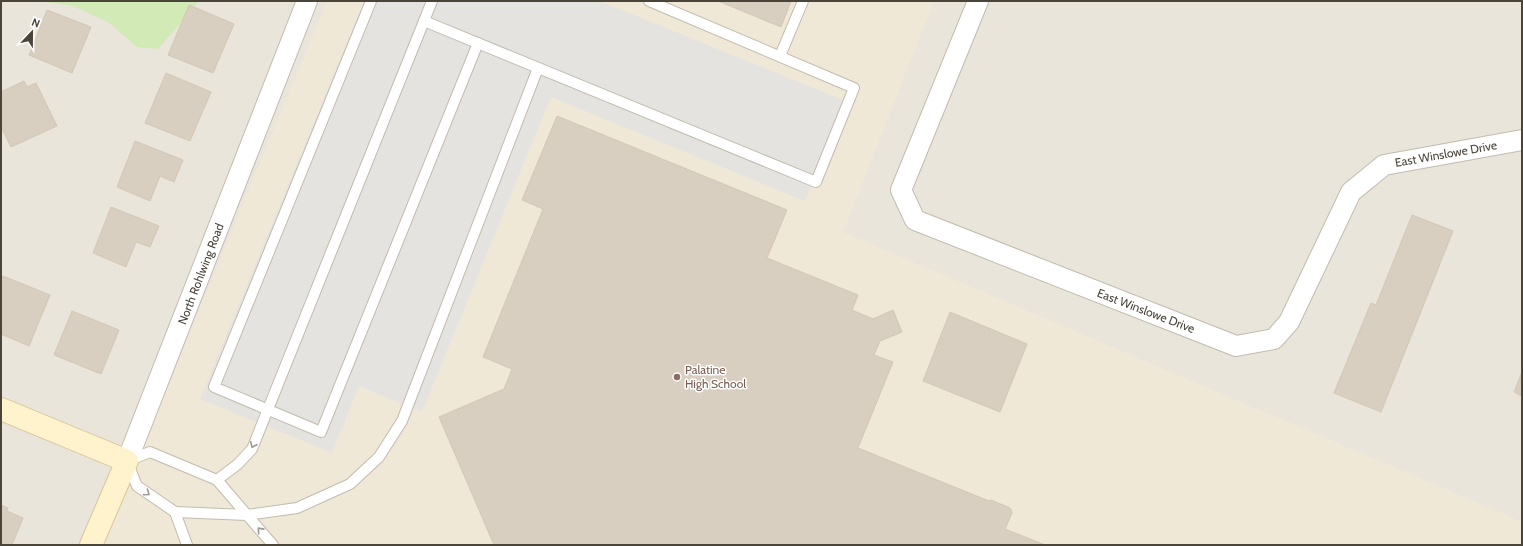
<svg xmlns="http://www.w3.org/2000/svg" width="1523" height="546" font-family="Cabin,sans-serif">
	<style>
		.residential { fill: #eae5da }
		.education { fill: #efe8d6 }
		.green { fill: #d2eab5 }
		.parking { fill: #e5e3e0 }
		.building { fill: #d8cfc1; stroke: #d3c7b4 }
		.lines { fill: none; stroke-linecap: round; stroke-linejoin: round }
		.lane-casing { stroke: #c2bbae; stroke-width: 12 }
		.street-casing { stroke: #c2bbae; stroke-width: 22 }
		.secondary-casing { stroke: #d6c79b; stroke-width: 24 }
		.lane { stroke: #fff; stroke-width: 10 }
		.street { stroke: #fff; stroke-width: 20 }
		.secondary { stroke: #fff3cd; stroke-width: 22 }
		.oneway { stroke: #9c9892 }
		.education-dot { fill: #8d6e63; stroke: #fff; stroke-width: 1.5 }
		.labels { text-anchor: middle; stroke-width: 3; stroke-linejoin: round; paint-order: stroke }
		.street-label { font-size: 12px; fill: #4b4439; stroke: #fff }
		.education-label { font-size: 12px; fill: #785e54; stroke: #fff; text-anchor: start }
	</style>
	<rect width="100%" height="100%" fill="#f6f3ec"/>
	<rect class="residential" x="1" y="1" width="1521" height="544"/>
	<path class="education" d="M327,1H934L843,232L1522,522V545H102Z"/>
	<path class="green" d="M39,1H199L158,49L137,47L108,22L73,6Z"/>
	<path class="parking" d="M364,1H600L845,101L805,201L551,97L422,412L359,386L332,453L200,399Z"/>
	<g class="building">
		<path d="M718,1H791L781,27Z"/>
		<path d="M189,5L234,24L213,73L168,55Z"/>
		<path d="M47,10L91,27L72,73L29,55Z"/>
		<path d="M166,73L211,92L190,141L145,123Z"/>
		<path d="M24,81L27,87L36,83L57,126L11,147L1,127V92Z"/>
		<path d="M557,116L787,210L767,258L858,295L852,310L873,319L893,310L902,332L880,341L874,355L893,362L858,448L989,501L991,500L1008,507L1011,509L1012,513L1005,529L1045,545H494L439,417L504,389L512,369L483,357L543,209L522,200Z"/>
		<path d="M135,141L183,160L174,182L160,176L150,201L117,187Z"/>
		<path d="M111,207L159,226L150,247L136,242L126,267L93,253Z"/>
		<path d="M1412,215L1453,231L1381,412L1334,393L1371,303L1376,305Z"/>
		<path d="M3,276L50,295L29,346L1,334V281Z"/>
		<path d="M72,311L119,330L101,374L54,355Z"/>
		<path d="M950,312L1027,344L1000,412L923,381Z"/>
		<path d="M1522,372V396L1514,392Z"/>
		<path d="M1,505L8,508L7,511L23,518L12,545L1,544Z"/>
	</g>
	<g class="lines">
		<g class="lane-casing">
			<g id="lane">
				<path d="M371,1L214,387L321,432L478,43"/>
				<path d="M432,1L424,21L816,182L854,88L649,1"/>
				<path d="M780,56L803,1"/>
				<path d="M217,480L247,515L297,508L350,484L379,457L402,421L538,68"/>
				<path d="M175,512L247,515L273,545"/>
				<path d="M187,545L175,512L137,486L127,461L150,452L217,480L238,464L252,449L424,21"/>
			</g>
		</g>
		<g class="street-casing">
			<g id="street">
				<path d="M978,1L901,190L915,220L1236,346L1274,339L1289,322L1351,192L1384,165L1522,140"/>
				<path d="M127,461L307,1"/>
			</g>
		</g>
		<g class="secondary-casing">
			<path id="secondary" d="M1,409L127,461L91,545"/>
		</g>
		<use href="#lane" class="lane"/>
		<use href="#street" class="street"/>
		<use href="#secondary" class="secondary"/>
	</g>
	<defs><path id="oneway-chevron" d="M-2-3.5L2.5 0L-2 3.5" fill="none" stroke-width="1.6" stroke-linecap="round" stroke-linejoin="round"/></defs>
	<g class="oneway">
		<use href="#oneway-chevron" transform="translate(253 445) rotate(116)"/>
		<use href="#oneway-chevron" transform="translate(147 493) rotate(35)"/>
		<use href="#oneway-chevron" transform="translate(260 530) rotate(-132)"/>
	</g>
	<circle class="education-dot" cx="677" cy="377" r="4"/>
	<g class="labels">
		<g class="street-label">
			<text transform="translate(1446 154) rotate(-10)" y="4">East Winslowe Drive</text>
			<text transform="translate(201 274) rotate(-69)" y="4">North Rohlwing Road</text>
			<text transform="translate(1146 311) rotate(21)" y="4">East Winslowe Drive</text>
		</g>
		<g class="education-label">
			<text x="685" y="374">Palatine<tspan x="685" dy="14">High School</tspan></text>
		</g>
	</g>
	<rect width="1523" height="546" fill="none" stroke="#4b4439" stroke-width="4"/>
	<g transform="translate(32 32) rotate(22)" stroke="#ffffff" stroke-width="3" paint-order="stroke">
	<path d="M0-3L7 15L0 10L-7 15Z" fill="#4b4439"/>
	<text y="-6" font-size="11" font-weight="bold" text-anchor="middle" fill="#4b4439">N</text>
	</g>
</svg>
